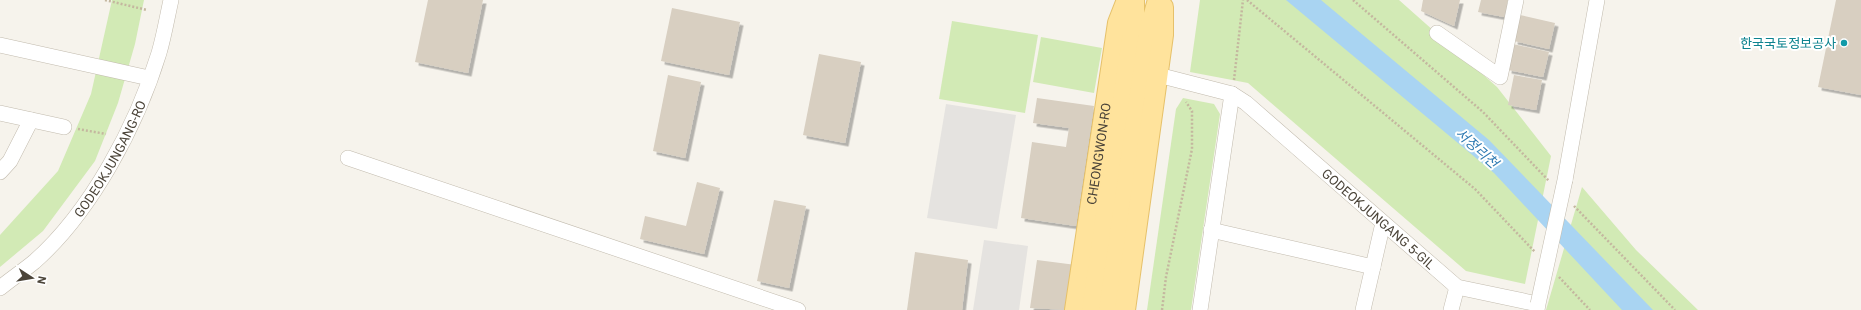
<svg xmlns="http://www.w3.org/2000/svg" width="1861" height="310" font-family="Roboto,'Noto Sans KR',sans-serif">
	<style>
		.green { fill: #d2eab5 }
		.parking { fill: #e5e3e0 }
		.water { fill: #a9d4f2 }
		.building { fill: #d8cfc1; filter: url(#shadow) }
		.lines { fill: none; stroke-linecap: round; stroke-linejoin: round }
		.minor-casing { stroke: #c2bbae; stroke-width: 16 }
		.major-casing { stroke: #e6c16a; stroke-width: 22 }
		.path { stroke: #c4b79f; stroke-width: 2.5; stroke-dasharray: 2 2; stroke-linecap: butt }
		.minor { stroke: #fff; stroke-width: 15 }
		.major { stroke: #ffe39c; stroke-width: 20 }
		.minor-bridge-casing { stroke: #c2bbae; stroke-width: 16; stroke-linecap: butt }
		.minor-bridge { stroke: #fff; stroke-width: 15 }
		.culture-dot { fill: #0f9aa8; stroke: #fff; stroke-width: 1.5 }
		.labels { text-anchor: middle; stroke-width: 4; stroke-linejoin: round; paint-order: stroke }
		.culture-label { font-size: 13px; fill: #0d838f; stroke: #fff; text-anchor: end }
		.street-label { font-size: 13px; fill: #4b4439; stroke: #fff }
		.water-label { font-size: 14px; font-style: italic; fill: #2e7ab2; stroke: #fff }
	</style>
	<defs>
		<filter id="shadow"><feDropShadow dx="3.5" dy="3.5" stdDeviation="0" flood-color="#0004"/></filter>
	</defs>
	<rect width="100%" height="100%" fill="#f6f3ec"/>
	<g class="green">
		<path d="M112,0H144L135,44L118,103L95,161L43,231L0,267V235L58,171L91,94Z"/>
		<path d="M1200,0H1399L1497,87L1551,156L1525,284L1466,271L1248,83L1190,72Z"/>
		<path d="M952,21L1038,35L1025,113L939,99Z"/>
		<path d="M1041,37L1102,48L1094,93L1033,82Z"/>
		<path d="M1183,98L1214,104L1220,114L1191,310H1147L1176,109Z"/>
		<path d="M1582,187L1636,250L1698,310H1546Z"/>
	</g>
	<g class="parking">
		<path d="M946,104L1016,115L997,229L927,218Z"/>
		<path d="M984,240L1028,246L1019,310H973Z"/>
	</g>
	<path class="water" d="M1286,0H1321L1489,140L1653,310H1622L1494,173Z"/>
	<g class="building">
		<path d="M428,0H483L468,73L415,62Z"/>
		<path d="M1423,0H1460L1454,26L1421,11Z"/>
		<path d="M1481,0H1508L1504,17L1478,12Z"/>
		<path d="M1836,0H1861V95L1818,87Z"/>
		<path d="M672,8L740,22L729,75L661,61Z"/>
		<path d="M1520,15L1555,23L1549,49L1514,41Z"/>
		<path d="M1513,44L1549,52L1543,77L1508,70Z"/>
		<path d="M819,54L861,62L845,143L803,135Z"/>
		<path d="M668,75L701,82L685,158L653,151Z"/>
		<path d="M1514,75L1542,80L1536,110L1508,105Z"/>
		<path d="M1037,98L1094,106L1076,226L1021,218L1032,142L1066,147L1069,128L1033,123Z"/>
		<path d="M697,182L720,188L704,254L640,239L645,216L686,226Z"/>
		<path d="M774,200L806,206L789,288L757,281Z"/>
		<path d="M915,252L968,260L962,310H907Z"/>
		<path d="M1037,260L1076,265L1069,310L1030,308Z"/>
	</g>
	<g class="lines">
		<g class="minor-casing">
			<g id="minor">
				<path d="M1437,33L1500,77L1516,0"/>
				<path d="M0,45L149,78"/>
				<path id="s1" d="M1158,75L1232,94L1246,103L1457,287L1538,304L1537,310"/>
				<path d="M0,113L64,127"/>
				<path d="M348,158L798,310"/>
				<path d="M0,172L10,161L31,120"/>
				<path d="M1565,180L1597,0"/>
				<path d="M1211,230L1373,267"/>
				<path id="s2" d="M0,288C11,279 23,271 34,262C91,212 137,125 159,53C164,36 167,18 171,0"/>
				<path d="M1200,310L1232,94"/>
				<path d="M1363,310L1383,223"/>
				<path d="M1451,310L1457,287"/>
			</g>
		</g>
		<g class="major-casing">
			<g id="major">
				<path id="s3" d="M1075,310L1118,23L1127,0"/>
				<path d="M1092,310L1134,26V0"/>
				<path d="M1109,310L1149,32L1158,0"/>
				<path d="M1125,310L1163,35V7"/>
			</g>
		</g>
		<g class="path">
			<path d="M105,0L147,10"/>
			<path d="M1247,0L1475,189L1535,252"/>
			<path d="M1353,0L1483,112L1549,181"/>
			<path d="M1234,80L1243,0"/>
			<path d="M78,129L106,134"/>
			<path d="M1574,206L1675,310"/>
			<path d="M1559,277L1590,310"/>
			<path d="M1162,310L1166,277L1192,149V111L1186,102"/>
		</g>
		<use href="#minor" class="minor"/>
		<use href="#major" class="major"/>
		<g class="minor-bridge-casing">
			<path id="minor-bridge" d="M1538,304L1565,180"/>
		</g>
		<use href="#minor-bridge" class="minor-bridge"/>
	</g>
	<circle class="culture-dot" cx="1844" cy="43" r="4"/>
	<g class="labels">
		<g class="culture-label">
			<text x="1836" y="48">한국국토정보공사</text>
		</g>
		<g class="street-label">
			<text dy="5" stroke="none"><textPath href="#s3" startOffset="158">CHEONGWON-RO</textPath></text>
			<text dy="5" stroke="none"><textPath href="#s2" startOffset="172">GODEOKJUNGANG-RO</textPath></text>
			<text dy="5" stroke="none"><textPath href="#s1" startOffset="269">GODEOKJUNGANG 5-GIL</textPath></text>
		</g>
		<g class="water-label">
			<text transform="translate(1477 148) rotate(42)" y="5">서정리천</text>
		</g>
	</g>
	<g transform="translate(32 278) rotate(102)" stroke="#ffffff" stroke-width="3" paint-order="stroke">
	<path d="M0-3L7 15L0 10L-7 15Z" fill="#4b4439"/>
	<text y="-6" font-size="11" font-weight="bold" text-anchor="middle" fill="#4b4439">N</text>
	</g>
</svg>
